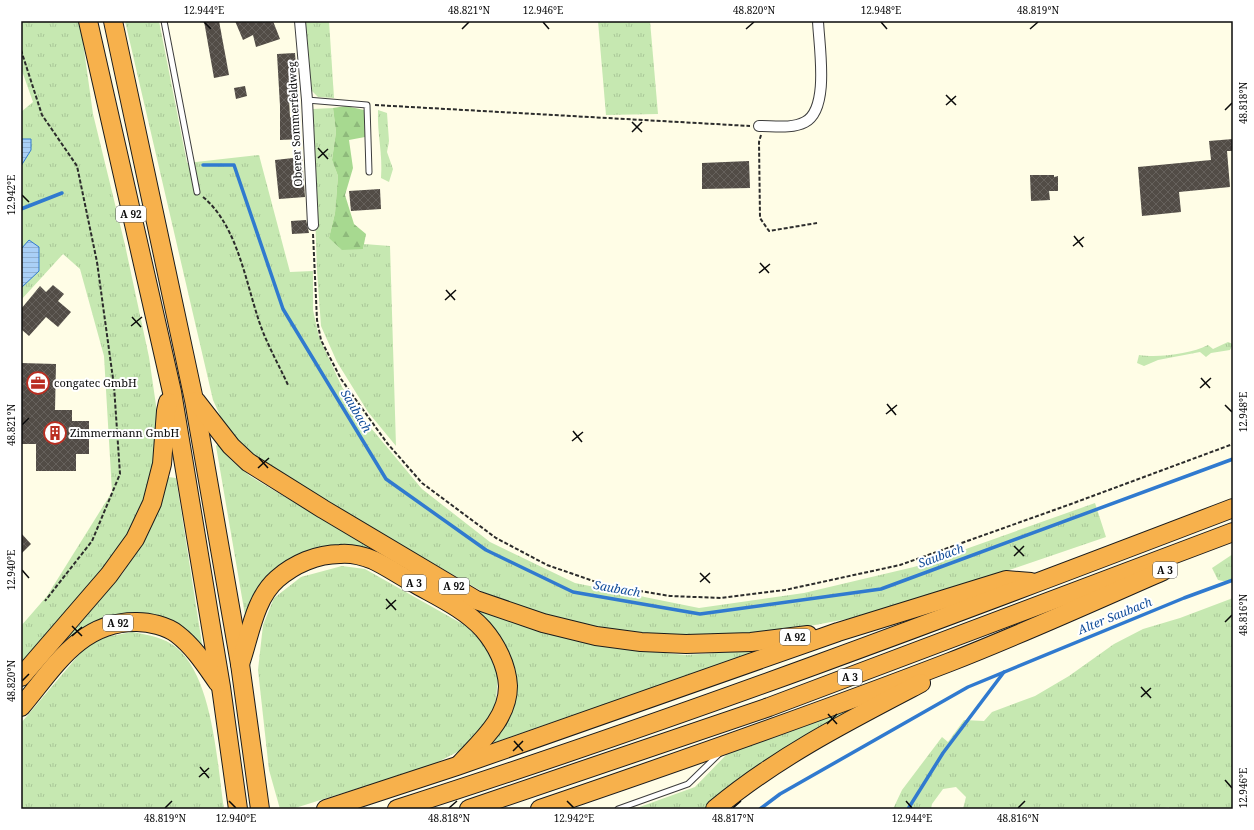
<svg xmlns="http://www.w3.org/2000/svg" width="1254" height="830" font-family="'Noto Serif',serif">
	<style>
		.grass { fill: url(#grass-tufts) }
		.forest { fill: url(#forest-firs) }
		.water { fill: url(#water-rules); stroke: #307acf }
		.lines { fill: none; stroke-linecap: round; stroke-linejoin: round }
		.stream { stroke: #307acf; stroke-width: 3.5 }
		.building { fill: url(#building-cross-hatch) }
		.service-casing { stroke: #3d3d3d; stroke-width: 7 }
		.minor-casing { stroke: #3d3d3d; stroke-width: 12 }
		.motorway-casing { stroke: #1b1b1b; stroke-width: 20 }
		.path { stroke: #2c2c2c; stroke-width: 2; stroke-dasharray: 4 2; stroke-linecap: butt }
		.service { stroke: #fff; stroke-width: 5 }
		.minor { stroke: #fff; stroke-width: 10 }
		.motorway { stroke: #f7b14c; stroke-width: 18 }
		.ticks { fill: none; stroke: #0a0a0a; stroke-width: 1.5 }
		.labels { text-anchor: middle; stroke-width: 4; stroke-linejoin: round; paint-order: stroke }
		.shield { fill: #fff; stroke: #545454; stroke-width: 1 }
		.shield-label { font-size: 10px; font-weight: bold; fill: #0a0a0a }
		.street-label { font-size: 11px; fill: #0a0a0a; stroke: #fff }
		.poi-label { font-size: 11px; fill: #0a0a0a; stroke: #fff; text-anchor: start }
		.water-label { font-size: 12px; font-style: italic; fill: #134e9b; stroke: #fff }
		.neatline { fill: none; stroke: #0a0a0a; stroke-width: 1.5 }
		.ticks-label { font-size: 10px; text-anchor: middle; fill: #0a0a0a }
	</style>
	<defs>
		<pattern id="grass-tufts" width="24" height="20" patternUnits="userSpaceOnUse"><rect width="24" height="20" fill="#c6e8b1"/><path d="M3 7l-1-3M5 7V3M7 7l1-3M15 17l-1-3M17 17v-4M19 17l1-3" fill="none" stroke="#a9c697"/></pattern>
		<pattern id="forest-firs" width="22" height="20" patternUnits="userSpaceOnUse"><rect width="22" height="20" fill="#a7d990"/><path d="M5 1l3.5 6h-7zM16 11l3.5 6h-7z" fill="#8eb97b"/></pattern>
		<pattern id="water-rules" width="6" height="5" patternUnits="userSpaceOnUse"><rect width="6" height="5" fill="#aad0f7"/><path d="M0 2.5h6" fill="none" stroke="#91b1d2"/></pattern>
		<pattern id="building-cross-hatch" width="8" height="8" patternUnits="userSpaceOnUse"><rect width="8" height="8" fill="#524c46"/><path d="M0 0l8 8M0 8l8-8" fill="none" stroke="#66615c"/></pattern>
	</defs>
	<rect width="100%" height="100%" fill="#fffde6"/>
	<g class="grass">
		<path d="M21,21H80L93,114L125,245L149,357L158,419L154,469L146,501L125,543L21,668V626L47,596L112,492L104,356L80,269L63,254L21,300V112L33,102L21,68Z"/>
		<path d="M125,21H159L187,163L259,155L290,272L313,271V310L319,337L342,387L371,428L422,489L490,542L575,583L699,608L804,593L918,566L1095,503L1106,537L933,596L868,615L778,632L734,638L618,633L537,614L483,592L298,486L258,460L227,431L213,400Z"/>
		<path d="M305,21H329L334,98L318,97L310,89Z"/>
		<path d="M598,21H650L658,114L606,115Z"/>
		<path d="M333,108L336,132L332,160L338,176L335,213L329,238L363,249L366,234L364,244L390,246L396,446L368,412L337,362L321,326L317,271L312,125L313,109Z"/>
		<path d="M378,110L387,113L389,141L387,152L393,169L389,182L381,178C383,154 377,134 378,110Z"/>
		<path d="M1228,342L1233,344L1230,350L1211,353L1206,357L1200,352L1158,360L1144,366L1137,363L1139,355C1158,358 1191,354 1208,345L1213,349Z"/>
		<path d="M218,444L231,460L250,476L285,497L496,614L548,634L601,646L685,655L762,650L493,743L502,729V647L381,559L312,556L246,621L216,446Z"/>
		<path d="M168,477L176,478L203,650L121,616L21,700V691L123,573L148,534L161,503Z"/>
		<path d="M1233,554V583L1218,580L1212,568Z"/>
		<path d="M342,566L365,569L466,626L487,647L498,677L495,708L484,730L467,747L432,765L292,809H280L269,770L258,670L263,625L274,598L301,577Z"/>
		<path d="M1233,598V809H1169V807L1158,809H963L966,797L956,787L943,789L932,804L931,809H893L902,790L942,737L948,742L964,720L984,721L992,712L1035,696L1069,676L1114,644L1143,629L1180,618Z"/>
		<path d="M132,632C148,635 164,637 177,648C213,679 217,763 224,809H21V723L82,651L101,638Z"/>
		<path d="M858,707L744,778L705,809H634L695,787L727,754Z"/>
	</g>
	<path class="forest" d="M346,106L364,110L365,137L349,140L353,168L345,195L354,224L366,234L363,249L342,250L329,238L335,213L338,176L332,160L336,132L333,108Z"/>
	<g class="water">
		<path d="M21,139H31V150L21,166Z"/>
		<path d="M29,240L39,247V271L21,288V249Z"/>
	</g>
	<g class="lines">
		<g class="stream">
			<path d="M203,165H234L283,309L386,479L486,550L573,592L700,614L881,589L1233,459"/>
			<path d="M21,209L62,193"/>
			<path d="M760,809L780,794L968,687L1184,598L1233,580"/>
			<path d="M908,809L943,753L1004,672"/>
		</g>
	</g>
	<g class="building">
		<path d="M204,21H219L229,75L214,78Z"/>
		<path d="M235,21H273L280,39L256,47L253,35L243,40Z"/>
		<path d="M295,53L298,91H296V99H289L290,117L300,116L301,139L280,140V106L277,54Z"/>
		<path d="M245,86L247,96L236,99L234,88Z"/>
		<path d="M1233,139V151H1227L1230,187L1179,192L1181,212L1142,216L1138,167L1211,160L1209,141Z"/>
		<path d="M302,157L305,197L279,199L275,160Z"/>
		<path d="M749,161L750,188L702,189V163Z"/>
		<path d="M1030,175H1054V177L1058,176V191H1049L1050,200L1031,201Z"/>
		<path d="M380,189L381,209L351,211L349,191Z"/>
		<path d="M306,220L309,233L292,234L291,221Z"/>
		<path d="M53,285L64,294L58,301L71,312L58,327L46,317L29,336L21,329V309L40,286L46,292Z"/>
		<path d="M21,363L56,364L55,410H72V421H89V454H76V471H36V444H21Z"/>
		<path d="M21,533L31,544L21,554Z"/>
	</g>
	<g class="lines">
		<g class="service-casing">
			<g id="service">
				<path d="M164,21L197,192"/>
				<path d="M307,100L367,105L369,172"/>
				<path d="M618,809L688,784L720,753"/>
			</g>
		</g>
		<g class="minor-casing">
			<g id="minor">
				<path d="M300,21L307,100L313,225"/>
				<path d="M759,126C774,126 792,129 805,122C830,109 819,46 818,21"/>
			</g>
		</g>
		<g class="motorway-casing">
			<g id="motorway">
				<path d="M88,21L172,392L221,687L238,809"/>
				<path d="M113,21L194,400L240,664L260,809"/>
				<path d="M196,401L231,446L248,462L323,509L476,600L543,623L596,636L641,642L686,644L751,642L808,635"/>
				<path d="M240,664C250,636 254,599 277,579C294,564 317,554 340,554C351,553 363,556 373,560C386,566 399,575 412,582C436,596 464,608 483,629C496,644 507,665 508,686C508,719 480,742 460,764"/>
				<path d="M21,677L109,575L135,539L152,503L162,464L166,411L168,402"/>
				<path d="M21,707C54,668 80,621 137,622C149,622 167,626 177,634C194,647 206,666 218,683"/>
				<path d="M326,809L457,766L838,632L1006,580L1031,582"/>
				<path d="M397,809C679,719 956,614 1233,508"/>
				<path d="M469,809L769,707L1233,532"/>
				<path d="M540,809C678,762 815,714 950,662C1022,634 1092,602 1163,571"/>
				<path d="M715,809C777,757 850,720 921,683"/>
			</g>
		</g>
		<g class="path">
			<path d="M21,50L42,115L77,166L97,262L114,386L120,474L92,541L45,601"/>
			<path d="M375,105L750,126"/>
			<path d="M761,135L759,142L760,218L769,231L817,223"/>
			<path d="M203,197C236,224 245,278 258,318C265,341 278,363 288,385"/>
			<path d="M313,234L317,320L321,340L341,379L387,443L422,483L496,538L547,565L605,585L670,596L721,598L785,590L900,565L1071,504L1233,444"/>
		</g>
		<use href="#service" class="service"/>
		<use href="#minor" class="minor"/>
		<use href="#motorway" class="motorway"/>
	</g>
	<path class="ticks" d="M204,22L211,29M543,22L549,29M881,22L887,29M462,29L469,22M746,29L754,22M1030,29L1038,22M946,95L956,105M946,105L956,96M1225,110L1232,103M632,122L642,132M632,132L642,122M318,148L328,159M318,158L328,149M22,195L29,202M1074,236L1083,247M1073,246L1084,237M760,263L769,273M759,273L770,264M446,290L455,300M445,300L456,290M132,317L141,327M131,326L142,317M1201,378L1210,388M1200,388L1211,378M887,404L896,415M1225,405L1232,412M886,414L897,405M22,425L29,418M573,431L582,442M572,441L583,432M259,458L268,468M258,468L269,458M1014,546L1024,556M1014,556L1024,546M22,570L29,578M700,573L710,583M700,582L710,573M386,599L396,610M386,609L396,600M1225,622L1232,615M72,626L82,636M72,636L82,627M22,681L29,674M1141,687L1151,698M1141,697L1151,688M828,714L837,724M827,724L837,714M514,741L523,751M513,751L523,741M200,767L209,778M199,777L209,768M1225,780L1232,788M229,801L236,808M567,801L574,808M906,801L912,808M165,808L172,801M449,808L457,801M733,808L741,801M1018,808L1025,801"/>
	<defs>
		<g id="office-ring" transform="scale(1.15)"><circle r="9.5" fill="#fff" stroke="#ba2e21" stroke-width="1.5"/><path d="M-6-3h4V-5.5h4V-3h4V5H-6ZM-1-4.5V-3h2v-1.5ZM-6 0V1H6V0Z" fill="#ba2e21"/></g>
		<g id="building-ring" transform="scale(1.15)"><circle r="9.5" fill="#fff" stroke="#ba2e21" stroke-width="1.5"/><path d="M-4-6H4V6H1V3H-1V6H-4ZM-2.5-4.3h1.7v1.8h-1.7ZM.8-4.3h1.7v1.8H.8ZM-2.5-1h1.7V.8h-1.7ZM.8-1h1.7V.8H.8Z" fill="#ba2e21"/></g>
	</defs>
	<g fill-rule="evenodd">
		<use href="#office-ring" x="38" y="383"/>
		<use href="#building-ring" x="55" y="433"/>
	</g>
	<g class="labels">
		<g class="shield">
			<rect x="116" y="206" width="30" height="16" rx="3"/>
			<rect x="1153" y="562" width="24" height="16" rx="3"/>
			<rect x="402" y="575" width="24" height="16" rx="3"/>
			<rect x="439" y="578" width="30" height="16" rx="3"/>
			<rect x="103" y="615" width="30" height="16" rx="3"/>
			<rect x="780" y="629" width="30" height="16" rx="3"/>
			<rect x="838" y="669" width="24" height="16" rx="3"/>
		</g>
		<g class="shield-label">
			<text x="131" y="218">A 92</text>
			<text x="1165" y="574">A 3</text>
			<text x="414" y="587">A 3</text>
			<text x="454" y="590">A 92</text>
			<text x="118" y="627">A 92</text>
			<text x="795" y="641">A 92</text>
			<text x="850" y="681">A 3</text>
		</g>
		<g class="street-label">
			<text transform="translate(295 124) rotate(-93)" y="4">Oberer Sommerfeldweg</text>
		</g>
		<g class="poi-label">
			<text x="54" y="387">congatec GmbH</text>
			<text x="70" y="437">Zimmermann GmbH</text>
		</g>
		<g class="water-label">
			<text transform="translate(356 411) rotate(59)" y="4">Saubach</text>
			<text transform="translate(941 556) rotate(-20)" y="4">Saubach</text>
			<text transform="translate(617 589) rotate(10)" y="4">Saubach</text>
			<text transform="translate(1115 616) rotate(-22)" y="4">Alter Saubach</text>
		</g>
	</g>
	<rect width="1254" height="830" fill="none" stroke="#ffffff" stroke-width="44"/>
	<rect x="22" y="22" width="1210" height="786" class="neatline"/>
	<g class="ticks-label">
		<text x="204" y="14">12.944°E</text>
		<text x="469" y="14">48.821°N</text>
		<text x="543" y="14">12.946°E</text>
		<text x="754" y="14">48.820°N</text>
		<text x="881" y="14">12.948°E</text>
		<text x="1038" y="14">48.819°N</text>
		<text transform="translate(1243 103) rotate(-90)" y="4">48.818°N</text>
		<text transform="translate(11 195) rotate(-90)" y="4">12.942°E</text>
		<text transform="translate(1243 412) rotate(-90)" y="4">12.948°E</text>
		<text transform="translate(11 425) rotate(-90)" y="4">48.821°N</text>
		<text transform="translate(11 570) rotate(-90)" y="4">12.940°E</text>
		<text transform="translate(1243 615) rotate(-90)" y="4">48.816°N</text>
		<text transform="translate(11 681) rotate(-90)" y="4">48.820°N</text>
		<text transform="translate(1243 788) rotate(-90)" y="4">12.946°E</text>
		<text x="165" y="822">48.819°N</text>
		<text x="236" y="822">12.940°E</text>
		<text x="449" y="822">48.818°N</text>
		<text x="574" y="822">12.942°E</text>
		<text x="733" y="822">48.817°N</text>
		<text x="912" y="822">12.944°E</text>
		<text x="1018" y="822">48.816°N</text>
	</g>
</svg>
